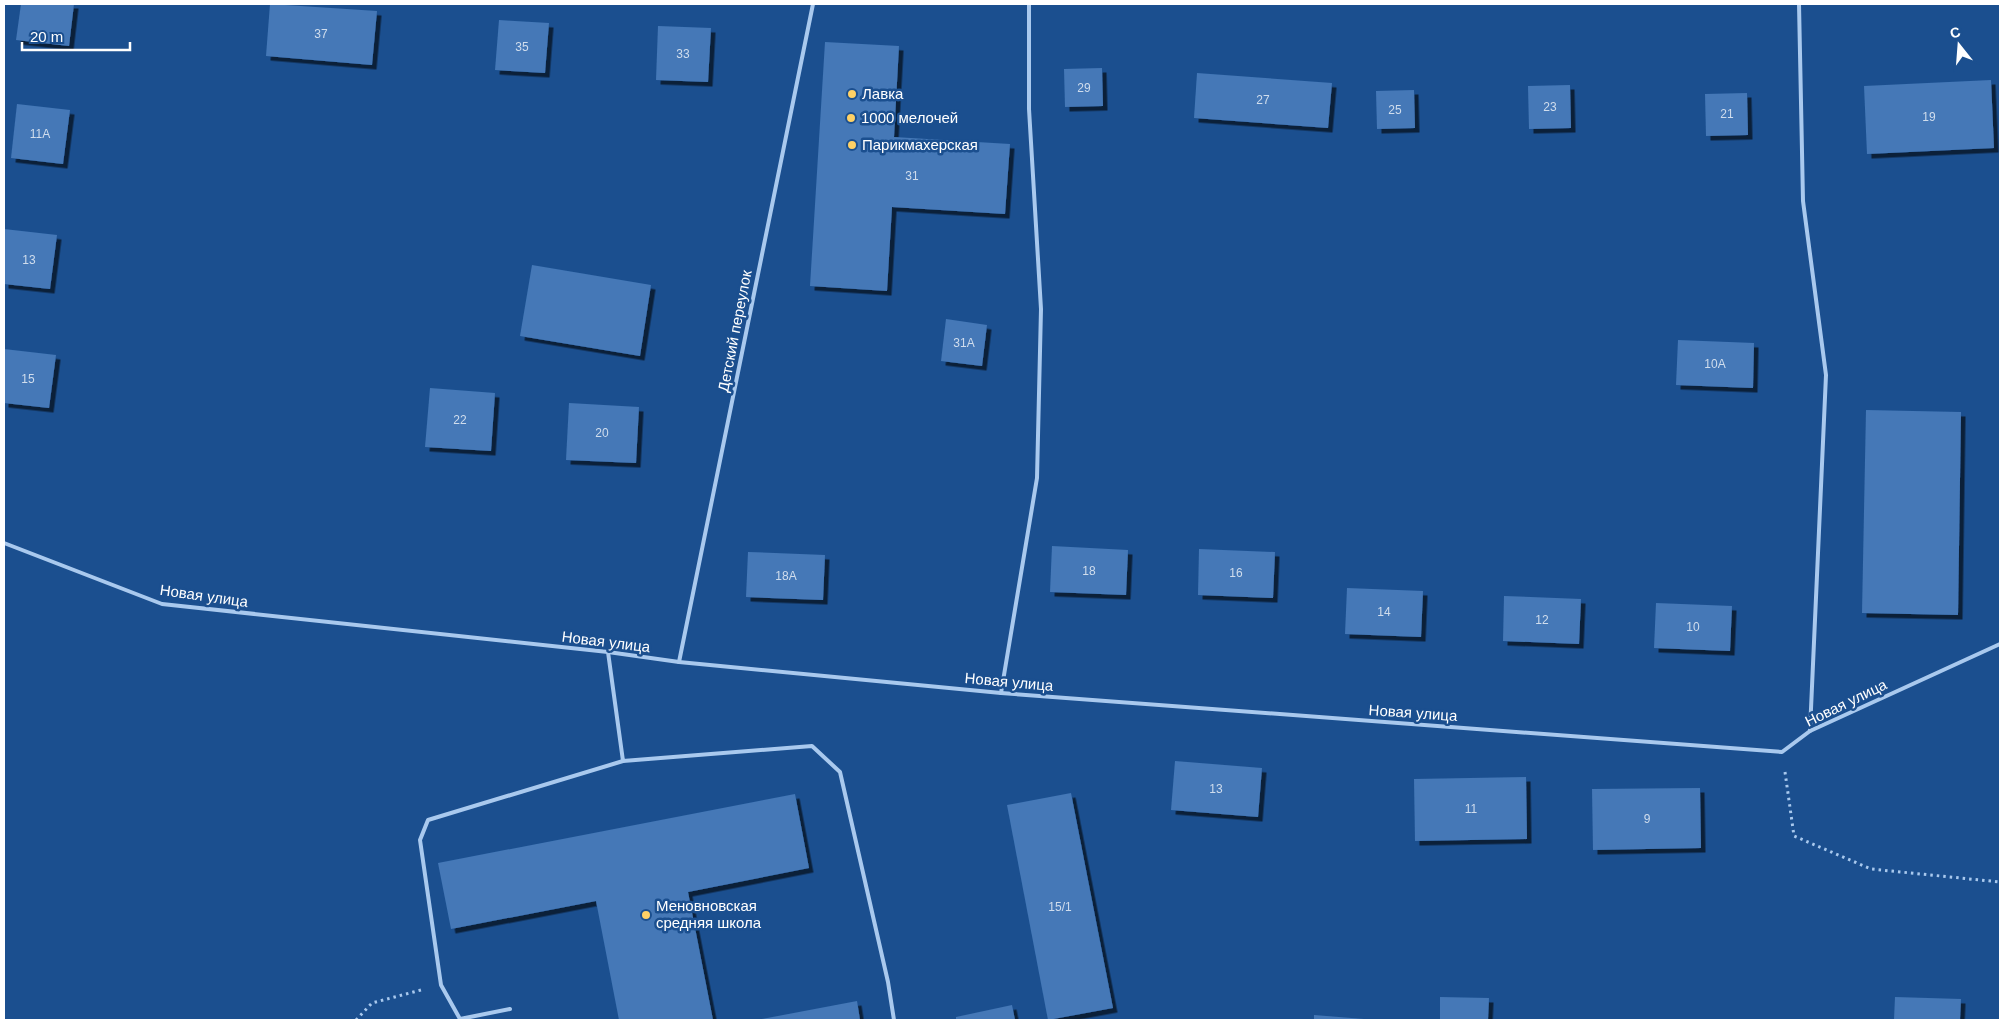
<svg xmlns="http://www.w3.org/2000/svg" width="2004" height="1024" font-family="Arial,sans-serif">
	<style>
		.building { fill: #4478b7; filter: url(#shadow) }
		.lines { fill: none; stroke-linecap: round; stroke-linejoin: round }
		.path { stroke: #a9c9ee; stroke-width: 3; stroke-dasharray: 2.5 4; stroke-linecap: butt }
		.lane { stroke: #a9c9ee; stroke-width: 4 }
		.poi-dot { fill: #ffd166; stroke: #1b4f8f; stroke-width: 2 }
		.labels { text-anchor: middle; stroke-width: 5; stroke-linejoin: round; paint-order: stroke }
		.number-label { font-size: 12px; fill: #d0dded }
		.poi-label { font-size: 15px; fill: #fff; stroke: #1b4f8f; text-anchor: start }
		.street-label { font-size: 15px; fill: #fff; stroke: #1b4f8f }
	</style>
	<defs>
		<filter id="shadow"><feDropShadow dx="4.5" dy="4.5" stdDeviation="0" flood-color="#0009"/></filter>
	</defs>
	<rect width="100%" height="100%" fill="#1b4f8f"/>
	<g class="building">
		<path d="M21,4H74L69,46L16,40Z"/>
		<path d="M270,4L377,11L372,65L266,56Z"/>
		<path d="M499,20L549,23L545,73L495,70Z"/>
		<path d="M658,26L711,28L708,82L656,80Z"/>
		<path d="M825,42L899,46L894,137L1010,144L1005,214L892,207L887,291L810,286Z"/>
		<path d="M1102,68L1103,106L1065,107L1064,69Z"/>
		<path d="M1197,73L1332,83L1328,128L1194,118Z"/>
		<path d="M1991,80L1994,148L1867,154L1864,86Z"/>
		<path d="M1570,85L1571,128L1529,129L1528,86Z"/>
		<path d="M1414,90L1415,128L1377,129L1376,91Z"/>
		<path d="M1747,93L1748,135L1706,136L1705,94Z"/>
		<path d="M17,104L70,110L63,164L11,158Z"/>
		<path d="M4,229L57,235L50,289L4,284Z"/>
		<path d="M532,265L651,285L640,356L520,336Z"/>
		<path d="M946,319L987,325L982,366L941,361Z"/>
		<path d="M1678,340L1754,343L1753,388L1676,385Z"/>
		<path d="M4,349L56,355L49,408L4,403Z"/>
		<path d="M430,388L495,393L491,451L425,447Z"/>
		<path d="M569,403L639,407L636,463L566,460Z"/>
		<path d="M1866,410L1961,412L1958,615L1862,613Z"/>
		<path d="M1052,546L1128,550L1126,595L1050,592Z"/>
		<path d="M1199,549L1275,552L1273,598L1198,595Z"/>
		<path d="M748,552L825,555L823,600L746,597Z"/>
		<path d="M1347,588L1423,591L1421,637L1345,634Z"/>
		<path d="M1504,596L1581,599L1579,644L1503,641Z"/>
		<path d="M1656,603L1732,606L1730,651L1654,648Z"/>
		<path d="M1175,761L1262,768L1258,817L1171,810Z"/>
		<path d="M1526,777L1527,839L1415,841L1414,779Z"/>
		<path d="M1700,788L1701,848L1593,850L1592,789Z"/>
		<path d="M1071,793L1113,1008L1048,1020L1007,805Z"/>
		<path d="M795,794L809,868L688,892L713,1020H619L596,901L451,929L438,863Z"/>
		<path d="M1440,997L1489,998L1488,1020H1440Z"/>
		<path d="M1895,997L1961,999L1960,1020H1894Z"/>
		<path d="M857,1001L860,1020H762V1019Z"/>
		<path d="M1012,1005L1015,1020H956V1017Z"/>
		<path d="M1314,1015L1364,1019V1020H1314Z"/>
	</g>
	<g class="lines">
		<g class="path">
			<path d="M1785,772L1794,836L1871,869L2000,882"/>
			<path d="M356,1020L372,1003L421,990"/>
		</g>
		<g class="lane">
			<path d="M1799,4L1803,201L1826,375L1810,731"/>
			<path d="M4,543L162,604L608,652L679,662L1001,693L1782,752L1810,731L2000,644"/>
			<path d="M608,652L623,761L812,746L840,772L888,982L894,1020"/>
			<path d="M679,662L813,4"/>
			<path d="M1001,693L1037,478L1041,309L1029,109V4"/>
			<path d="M510,1009L460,1019L441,985L420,840L428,820L623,761"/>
		</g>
	</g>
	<g class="poi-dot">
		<circle cx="852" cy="94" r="5"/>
		<circle cx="851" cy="118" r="5"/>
		<circle cx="852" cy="145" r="5"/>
		<circle cx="646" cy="915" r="5"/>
	</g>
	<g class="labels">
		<g class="number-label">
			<text x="321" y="38">37</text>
			<text x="522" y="51">35</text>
			<text x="683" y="58">33</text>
			<text x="1084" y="92">29</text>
			<text x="1263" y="104">27</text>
			<text x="1550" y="111">23</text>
			<text x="1395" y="114">25</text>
			<text x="1727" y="118">21</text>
			<text x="1929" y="121">19</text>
			<text x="40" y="138">11А</text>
			<text x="912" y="180">31</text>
			<text x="29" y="264">13</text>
			<text x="964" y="347">31А</text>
			<text x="1715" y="368">10А</text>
			<text x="28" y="383">15</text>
			<text x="460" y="424">22</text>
			<text x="602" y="437">20</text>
			<text x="1089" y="575">18</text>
			<text x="1236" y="577">16</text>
			<text x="786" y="580">18А</text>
			<text x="1384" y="616">14</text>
			<text x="1542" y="624">12</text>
			<text x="1693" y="631">10</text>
			<text x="1216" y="793">13</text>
			<text x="1471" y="813">11</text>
			<text x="1647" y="823">9</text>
			<text x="1060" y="911">15/1</text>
		</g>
		<g class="poi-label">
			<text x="862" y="99">Лавка</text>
			<text x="861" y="123">1000 мелочей</text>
			<text x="862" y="150">Парикмахерская</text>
			<text x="656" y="911">Меновновская<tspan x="656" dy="17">средняя школа</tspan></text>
		</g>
		<g class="street-label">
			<text transform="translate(735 331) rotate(-79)" y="5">Детский переулок</text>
			<text transform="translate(204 596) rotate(8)" y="5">Новая улица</text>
			<text transform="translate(606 642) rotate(7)" y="5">Новая улица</text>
			<text transform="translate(1009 682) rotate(5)" y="5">Новая улица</text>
			<text transform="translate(1846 703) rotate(-26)" y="5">Новая улица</text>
			<text transform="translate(1413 713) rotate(4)" y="5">Новая улица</text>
		</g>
	</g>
	<rect width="2004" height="1024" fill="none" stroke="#ffffff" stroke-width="10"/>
	<g transform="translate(1959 45) rotate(343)" stroke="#1b4f8f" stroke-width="4" paint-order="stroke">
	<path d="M0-4L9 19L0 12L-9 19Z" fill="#ffffff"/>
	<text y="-8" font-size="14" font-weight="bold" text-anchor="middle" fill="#ffffff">С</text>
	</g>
	<path d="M22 42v8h108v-8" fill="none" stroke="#ffffff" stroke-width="2.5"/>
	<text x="30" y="42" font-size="15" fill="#ffffff" stroke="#1b4f8f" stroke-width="4" paint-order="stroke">20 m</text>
</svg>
